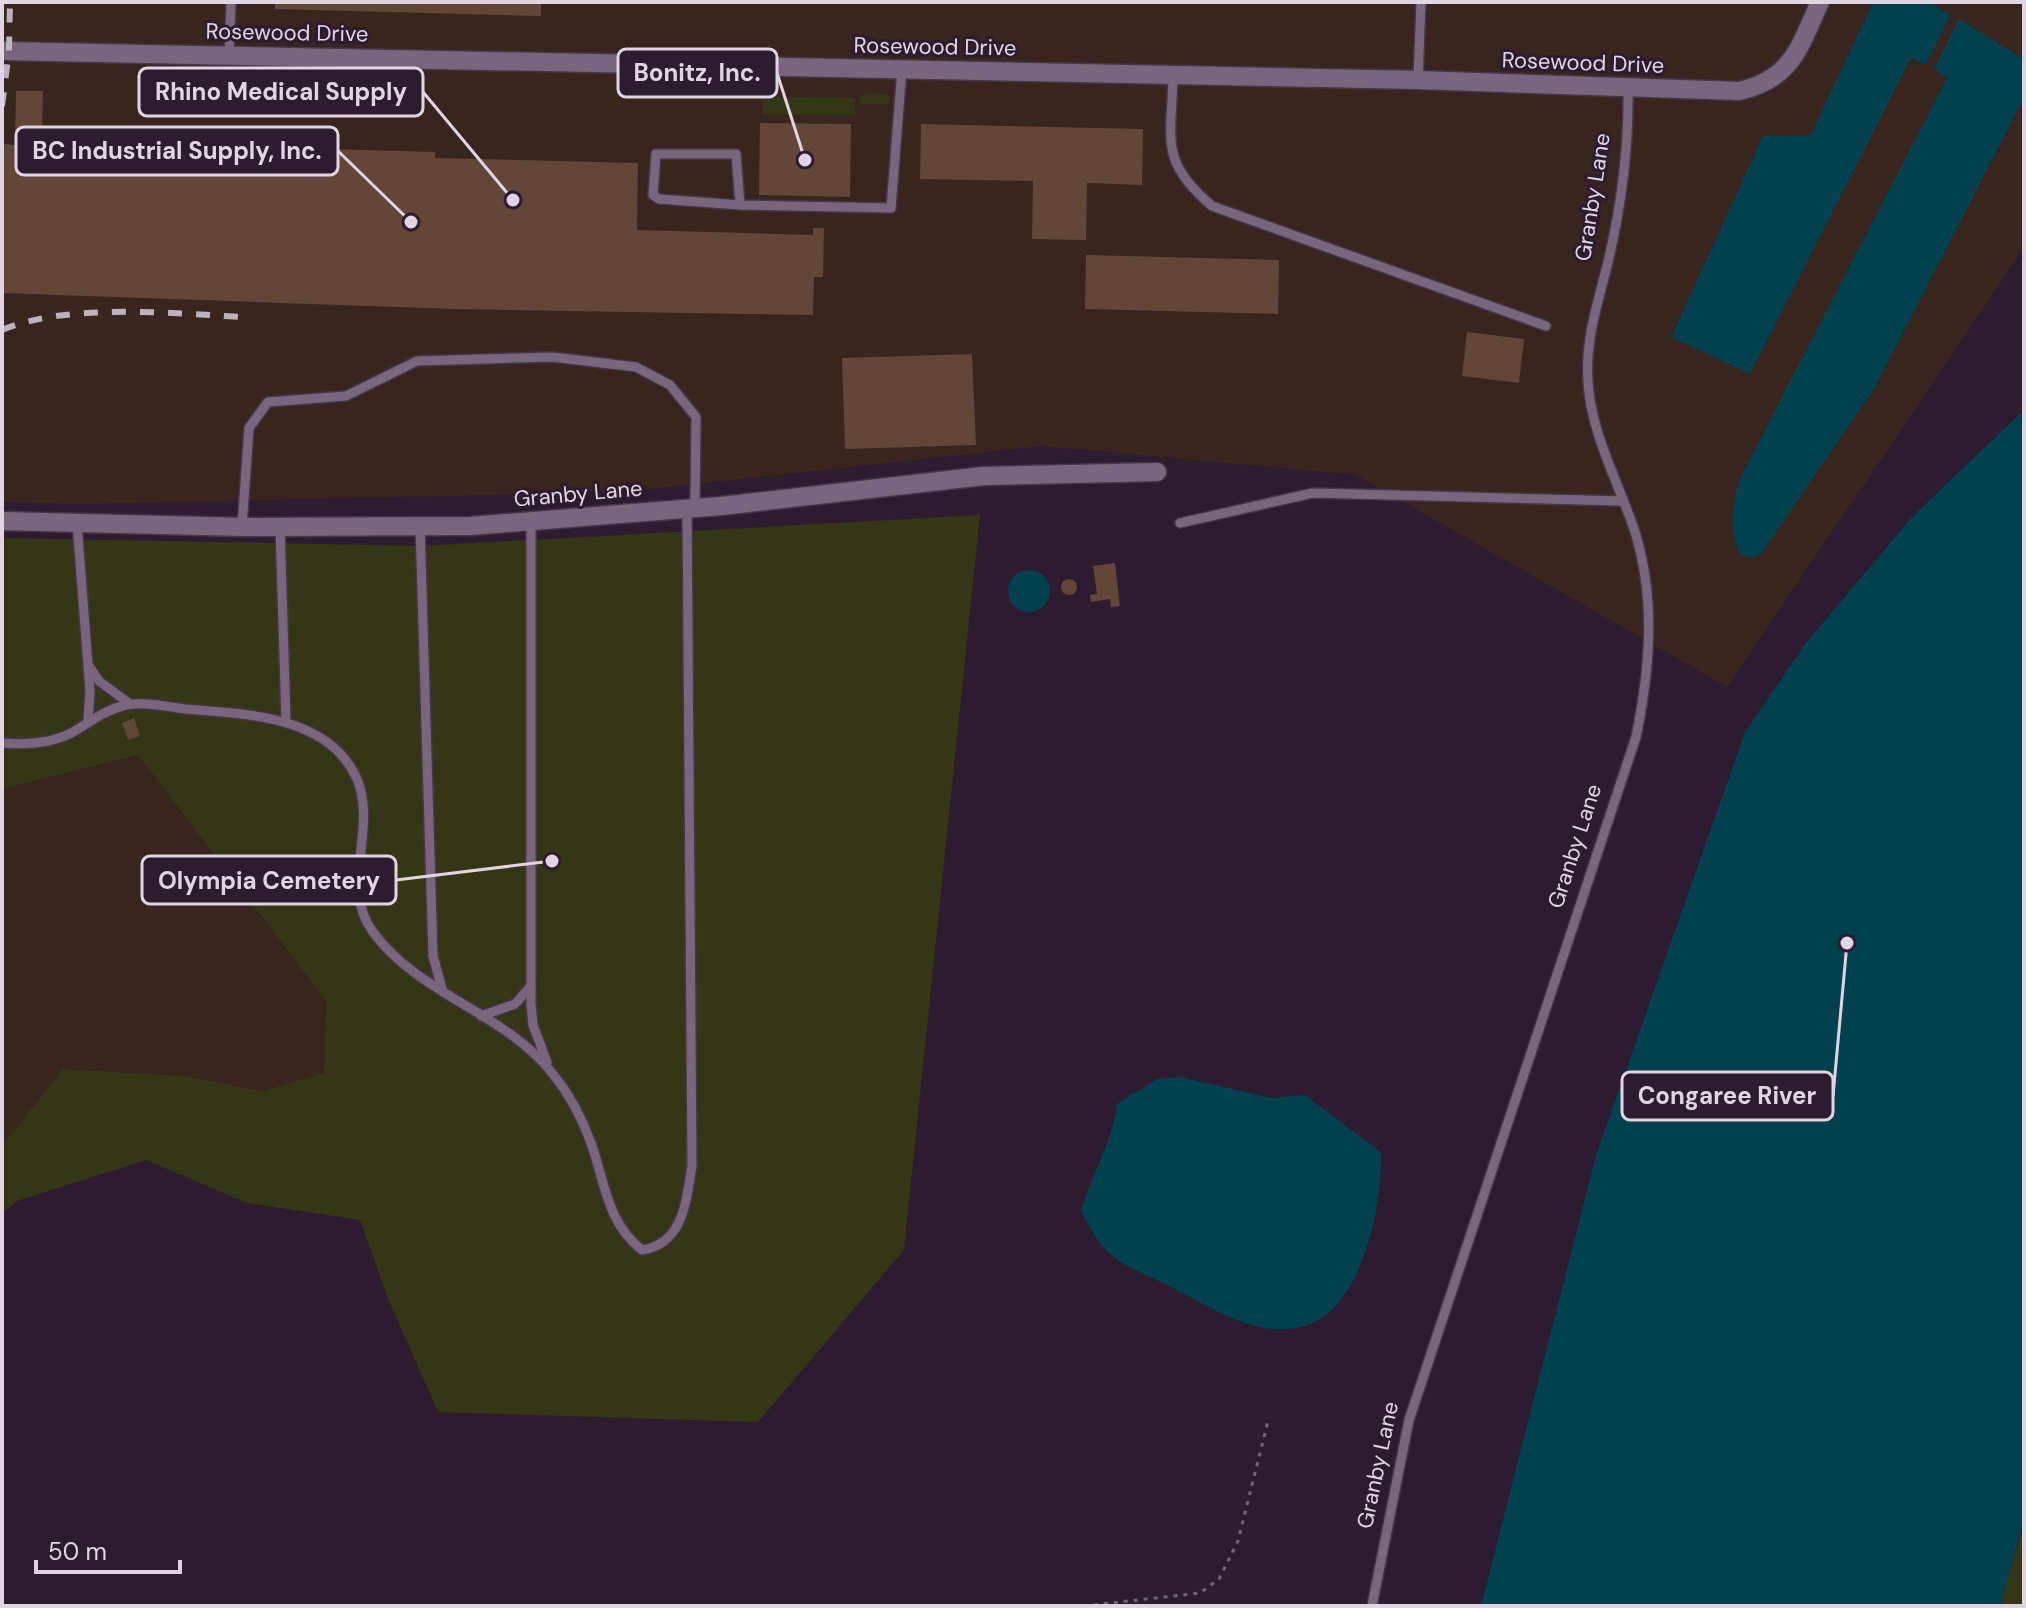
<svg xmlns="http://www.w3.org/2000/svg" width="2026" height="1608" font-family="'DM Sans',sans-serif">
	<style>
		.industrial { fill: #37251e }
		.green { fill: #343715 }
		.water { fill: #00404f }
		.building { fill: #624638 }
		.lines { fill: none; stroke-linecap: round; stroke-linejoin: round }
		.service-casing { stroke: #453749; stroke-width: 12 }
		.minor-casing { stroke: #453749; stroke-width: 21 }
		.path { stroke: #746477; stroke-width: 3; stroke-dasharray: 4 6; stroke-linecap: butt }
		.service { stroke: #7a657e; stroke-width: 9 }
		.minor { stroke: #7a657e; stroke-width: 18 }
		.rail { stroke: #beb1c0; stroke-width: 6; stroke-dasharray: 14 14; stroke-linecap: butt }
		.labels { text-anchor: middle; stroke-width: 6; stroke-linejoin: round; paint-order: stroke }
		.street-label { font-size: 22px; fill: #e1d5e3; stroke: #2d1b30 }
		.leader { fill: none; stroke: #e1d5e3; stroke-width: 3 }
		.callout-dot { fill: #e1d5e3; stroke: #2d1b30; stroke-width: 3 }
		.callout { fill: #2d1b30; stroke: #e1d5e3; stroke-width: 3 }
		.callout-label { font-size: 24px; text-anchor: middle; font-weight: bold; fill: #e1d5e3 }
	</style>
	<rect width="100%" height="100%" fill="#2d1b30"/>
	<g class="industrial">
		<path d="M2,2H2024V248L1727,687L1356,475L1042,446L623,492L81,504L2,502Z"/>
		<path d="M138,755L326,1001L324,1074L263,1091L186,1076L63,1069L2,1148V789Z"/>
	</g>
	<g class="green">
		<path d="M864,92L890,96L888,104H860L859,97H863Z"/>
		<path d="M762,97L855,98V115H762Z"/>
		<path d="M980,515L904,1250L758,1422L438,1412L387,1296L360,1220L247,1203L146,1160L17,1201L2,1214V1146L63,1069L186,1076L263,1091L324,1073L326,1001L138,755L2,789V538L421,546Z"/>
		<path d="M2024,1523V1606H2000Z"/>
	</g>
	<g class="water">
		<path d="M1873,2H1928L1950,15L1926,65L1911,58L1750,374L1671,337L1763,136H1810Z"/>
		<path d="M1959,19L2024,59V98L1874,389L1761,554L1752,558L1741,555C1727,531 1733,504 1740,478L1947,78L1934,69Z"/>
		<path d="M2024,410V1520L2000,1606H1481L1596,1155L1745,732L1805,644L1913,516Z"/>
		<circle cx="1029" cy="591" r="21"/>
		<path d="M1181,1077L1271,1098L1305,1095L1381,1152C1383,1206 1361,1318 1297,1328C1254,1336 1213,1309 1177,1290C1127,1264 1107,1266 1081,1211C1092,1173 1112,1143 1117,1104L1157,1079Z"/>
	</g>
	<g class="building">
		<path d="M275,2H541V16L275,9Z"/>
		<path d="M16,91H43L42,141L435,152V158L638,163L637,230L813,235V228H824L823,277H814L813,315L453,309L2,293V149L4,144L15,145Z"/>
		<path d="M760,123L851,124L850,197L759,195Z"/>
		<path d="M921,124L1143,129L1142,185L1087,183L1086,240L1032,239L1033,181L920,179Z"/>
		<path d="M1086,255L1279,260L1278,314L1085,309Z"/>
		<path d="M1467,332L1524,339L1519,383L1462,376Z"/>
		<path d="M972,354L976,445L845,449L842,358Z"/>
		<path d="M1115,563L1120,606L1111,607L1110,599L1091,602L1090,595L1097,594L1093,566Z"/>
		<circle cx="1069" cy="587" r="8"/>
		<path d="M134,718L140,736L128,740L122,723Z"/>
	</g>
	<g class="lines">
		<g class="service-casing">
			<g id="service">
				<path d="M229,55L231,2"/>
				<path d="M1173,75C1172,140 1158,160 1212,206L1546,326"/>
				<path d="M1418,80L1421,2"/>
				<path d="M740,205L736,154H656L653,195L659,199L740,205L891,208L902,69"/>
				<path d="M531,521V1004L533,1025L547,1062"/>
				<path d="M77,523L90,691L88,720"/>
				<path d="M1180,523L1313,493L1623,501"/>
				<path d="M420,526L433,956L443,992"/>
				<path d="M242,527L249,428L268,402L346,396L417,361L552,357L636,367L670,385L696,417L695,507"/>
				<path d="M280,527L286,720"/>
				<path d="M89,666L99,681L130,704"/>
				<path d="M2,743C26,745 51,744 73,732C92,721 104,710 126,705C144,701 168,707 186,709C244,714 329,715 357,779C378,829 339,886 373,932C419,995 506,1013 553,1074C570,1095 582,1118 591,1143C605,1182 607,1223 642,1250C684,1243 686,1201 692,1166L687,508"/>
				<path d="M481,1016L515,1004L531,986"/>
				<path d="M1372,1606L1409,1420L1636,737C1650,669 1656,600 1635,532C1619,483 1591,434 1588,382C1585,339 1598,303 1608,262C1622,203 1629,149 1628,88"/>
			</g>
		</g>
		<g class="minor-casing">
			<g id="minor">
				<path d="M2,51L1418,80L1739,91C1792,79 1799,48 1820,2"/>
				<path d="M2,521L242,527L470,526L721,506L984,476L1157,472"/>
			</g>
		</g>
		<path class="path" d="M1084,1606L1200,1593L1219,1579L1238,1541L1268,1421"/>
		<use href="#service" class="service"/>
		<use href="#minor" class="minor"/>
		<g class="rail">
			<path d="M2,106L9,51L10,2"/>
			<path d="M2,330C66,303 172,313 241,317"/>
		</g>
	</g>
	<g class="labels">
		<g class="street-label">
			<text transform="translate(287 32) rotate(1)" y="8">Rosewood Drive</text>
			<text transform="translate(935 46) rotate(1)" y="8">Rosewood Drive</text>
			<text transform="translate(1583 62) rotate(2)" y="8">Rosewood Drive</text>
			<text transform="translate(1592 197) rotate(-81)" y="8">Granby Lane</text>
			<text transform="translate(578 493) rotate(-5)" y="8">Granby Lane</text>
			<text transform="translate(1574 846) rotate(-72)" y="8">Granby Lane</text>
			<text transform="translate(1377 1465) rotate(-78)" y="8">Granby Lane</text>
		</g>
	</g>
	<path class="leader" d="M805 160L777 73M513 200L423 92M411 222L338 151M552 861L396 880M1847 943L1833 1096"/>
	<g class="callout-dot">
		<circle cx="805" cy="160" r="8"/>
		<circle cx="513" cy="200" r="8"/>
		<circle cx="411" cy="222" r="8"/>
		<circle cx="552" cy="861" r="8"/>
		<circle cx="1847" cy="943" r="8"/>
	</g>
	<g class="callout">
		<rect x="618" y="49" width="159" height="48" rx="8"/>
		<rect x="139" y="68" width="284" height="48" rx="8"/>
		<rect x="16" y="127" width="322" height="48" rx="8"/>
		<rect x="142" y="856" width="254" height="48" rx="8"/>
		<rect x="1622" y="1072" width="211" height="48" rx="8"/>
	</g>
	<g class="callout-label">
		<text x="697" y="81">Bonitz, Inc.</text>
		<text x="281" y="100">Rhino Medical Supply</text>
		<text x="177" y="159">BC Industrial Supply, Inc.</text>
		<text x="269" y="889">Olympia Cemetery</text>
		<text x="1727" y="1104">Congaree River</text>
	</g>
	<rect width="2026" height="1608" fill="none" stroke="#e1d5e3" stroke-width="8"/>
	<path d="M36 1560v12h144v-12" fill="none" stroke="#e1d5e3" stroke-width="4"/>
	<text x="48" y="1560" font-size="24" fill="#e1d5e3" stroke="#2d1b30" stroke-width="6" paint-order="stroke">50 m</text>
</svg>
